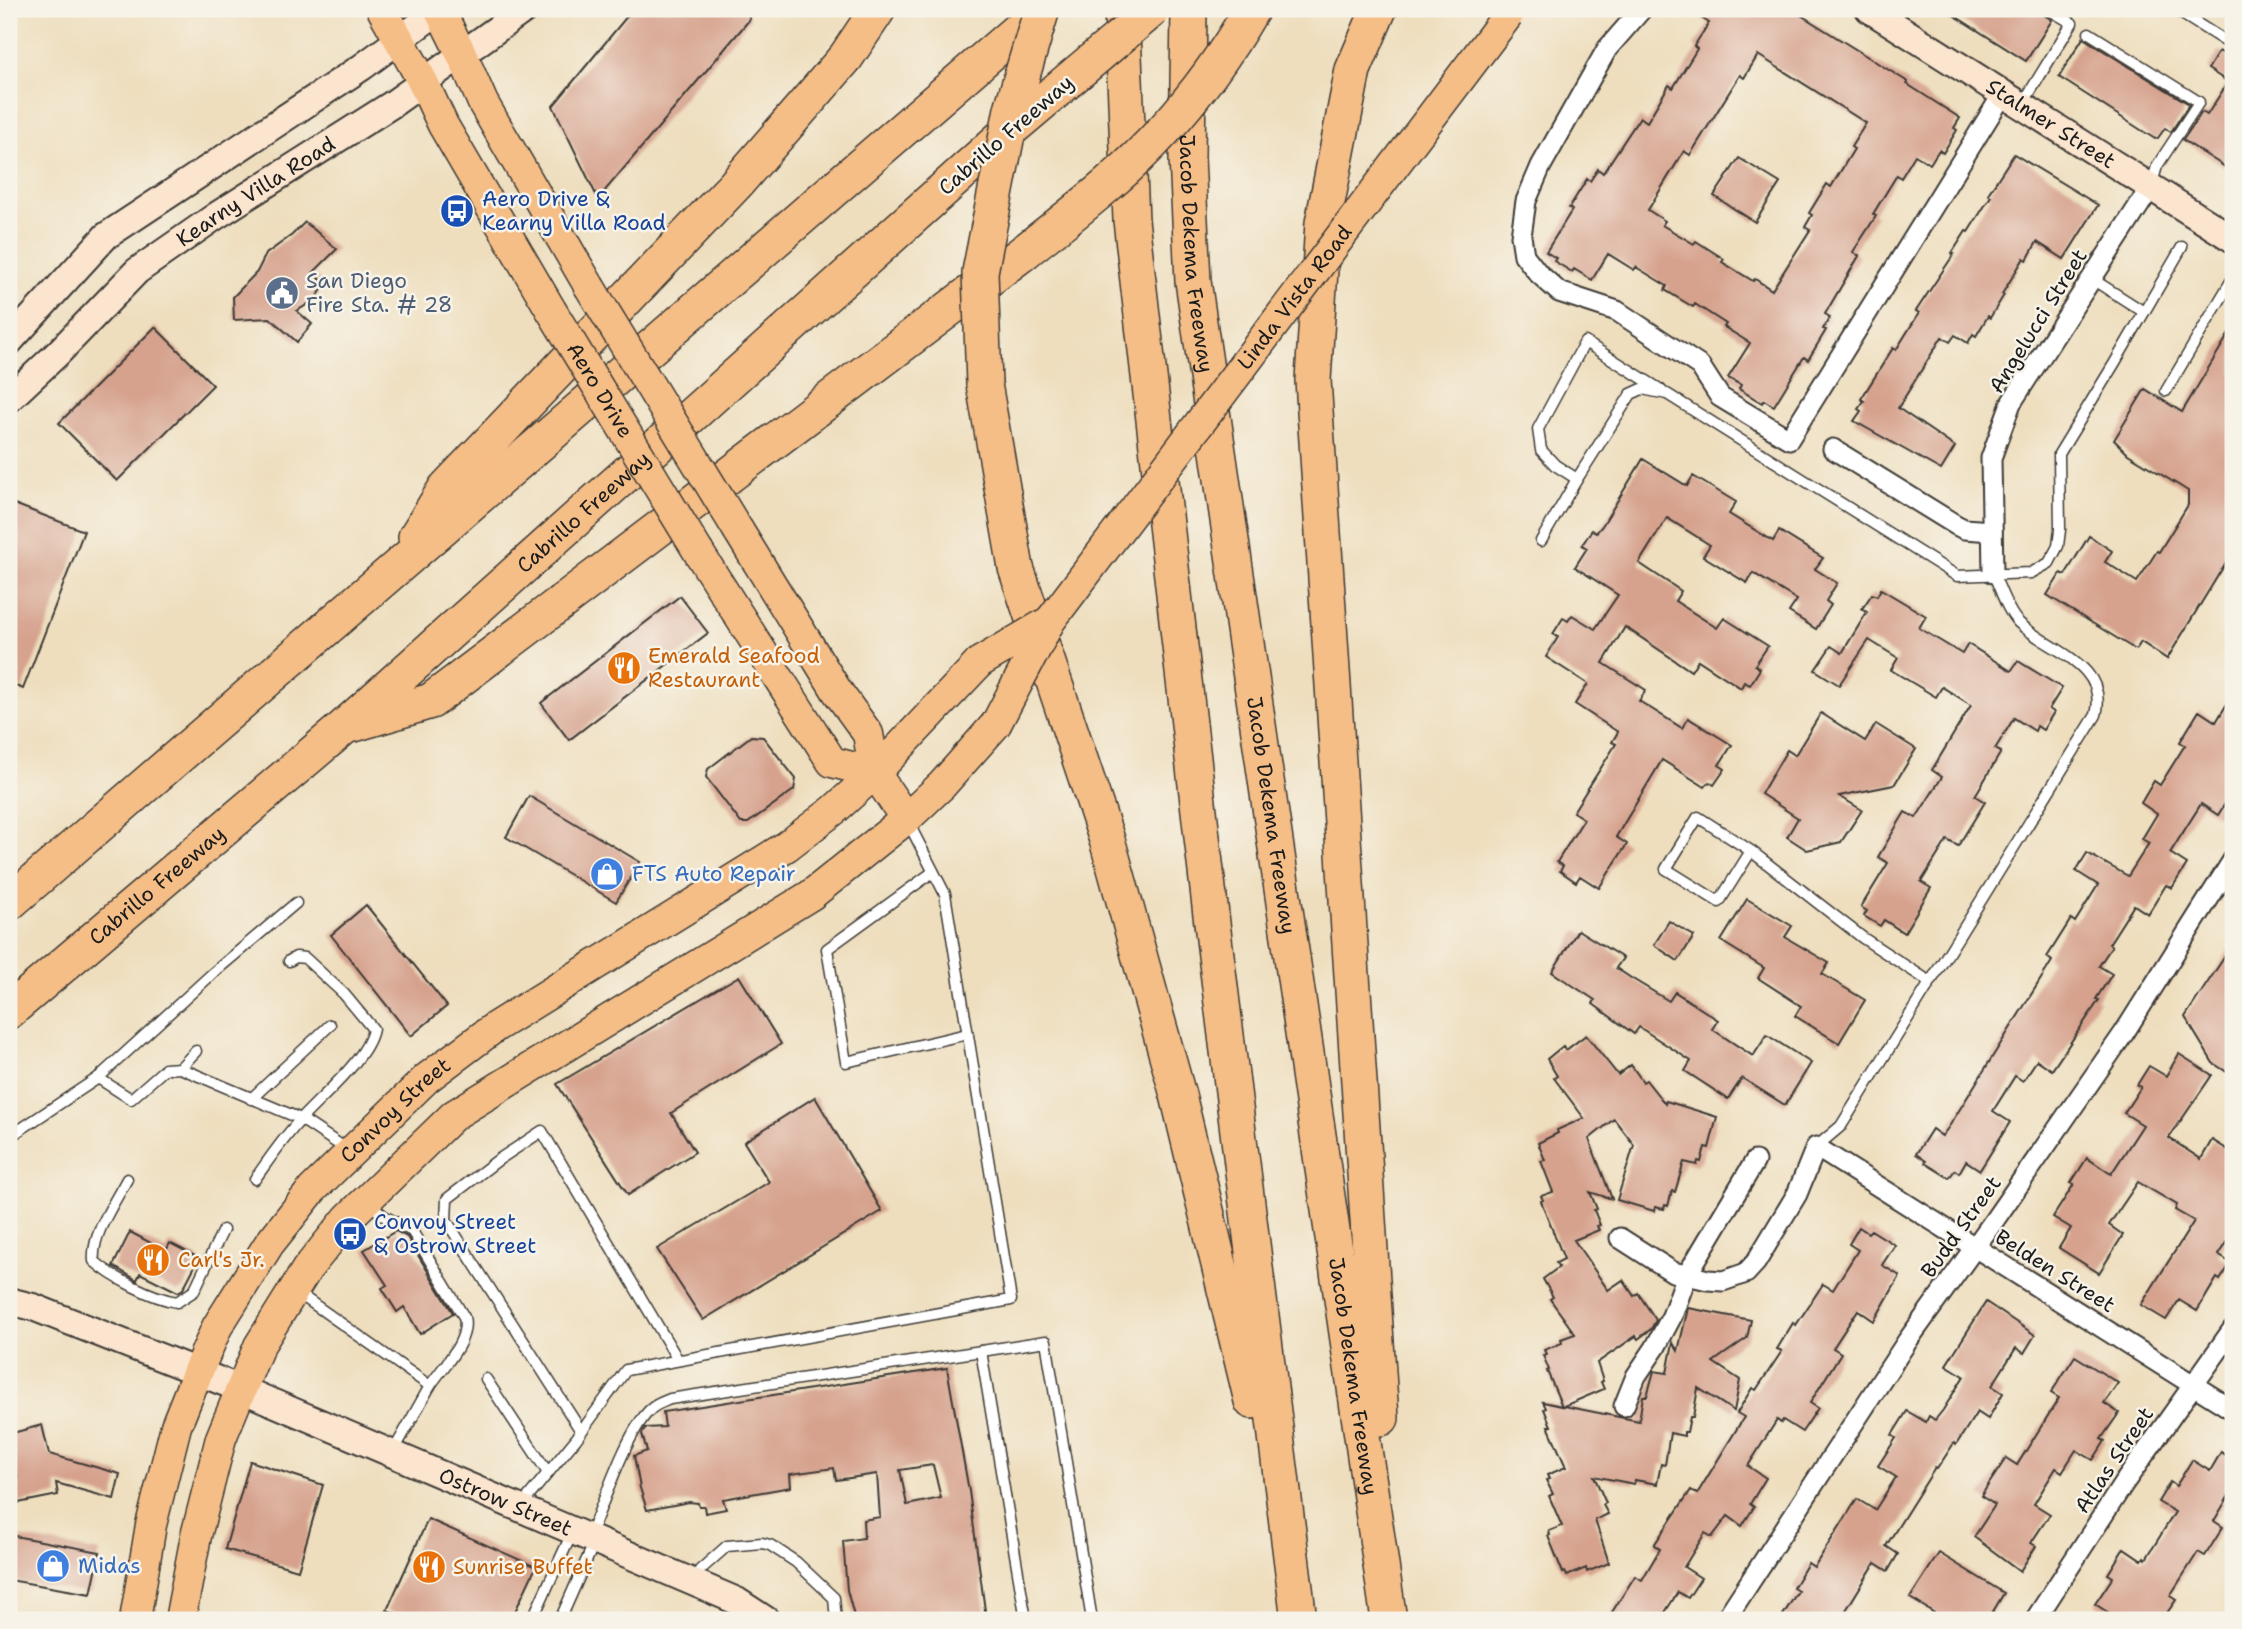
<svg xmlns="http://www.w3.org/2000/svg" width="2242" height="1629" font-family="'Shantell Sans',sans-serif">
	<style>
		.building { fill: #d6a28d; fill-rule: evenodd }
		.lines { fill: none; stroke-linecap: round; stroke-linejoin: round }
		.lane-casing { stroke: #3c3934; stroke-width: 13 }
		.street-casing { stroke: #3c3934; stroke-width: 23 }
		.secondary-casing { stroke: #3c3934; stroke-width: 30 }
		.primary-casing { stroke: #3c3934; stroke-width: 33 }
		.highway-casing { stroke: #3c3934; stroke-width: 38 }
		.lane { stroke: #fff; stroke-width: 10 }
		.street { stroke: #fff; stroke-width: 19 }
		.secondary { stroke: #fbe5cf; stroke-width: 26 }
		.primary { stroke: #f6be87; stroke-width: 30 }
		.highway { stroke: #f6be87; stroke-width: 35 }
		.primary-bridge-casing { stroke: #3c3934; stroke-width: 33; stroke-linecap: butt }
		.highway-bridge-casing { stroke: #3c3934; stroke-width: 38; stroke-linecap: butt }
		.primary-bridge { stroke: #f6be87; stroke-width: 30 }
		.highway-bridge { stroke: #f6be87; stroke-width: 35 }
		.labels { text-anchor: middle; stroke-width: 5; stroke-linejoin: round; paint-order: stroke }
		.street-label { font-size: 21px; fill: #1c1c1c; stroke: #f7f3e8 }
		.transit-label { font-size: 21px; fill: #164399; stroke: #f7f3e8; text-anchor: start }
		.service-label { font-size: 21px; fill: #4e5e75; stroke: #f7f3e8; text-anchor: start }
		.food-label { font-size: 21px; fill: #c56008; stroke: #f7f3e8; text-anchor: start }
		.shop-label { font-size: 21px; fill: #366cbe; stroke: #f7f3e8; text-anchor: start }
	</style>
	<rect width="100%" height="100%" fill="#f7f3e8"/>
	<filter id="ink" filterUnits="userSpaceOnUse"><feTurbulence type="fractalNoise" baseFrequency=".0143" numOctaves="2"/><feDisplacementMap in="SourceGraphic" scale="14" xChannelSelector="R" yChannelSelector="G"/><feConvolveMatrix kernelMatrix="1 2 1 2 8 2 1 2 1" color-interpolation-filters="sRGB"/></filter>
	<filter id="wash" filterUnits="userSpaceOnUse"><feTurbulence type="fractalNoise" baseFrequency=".00686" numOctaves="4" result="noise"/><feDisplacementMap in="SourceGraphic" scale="28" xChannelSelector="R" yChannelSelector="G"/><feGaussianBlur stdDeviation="1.57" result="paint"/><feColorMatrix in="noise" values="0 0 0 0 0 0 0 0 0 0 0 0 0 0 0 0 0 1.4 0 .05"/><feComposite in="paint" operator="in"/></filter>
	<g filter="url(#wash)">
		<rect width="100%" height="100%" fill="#eedebe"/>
		<g id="blocks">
			<g class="building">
				<path d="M633,9H746L750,19L598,199L553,106Z"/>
				<path d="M1688,9H1791L1908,82L1907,84L1960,118L1954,128L1957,130L1943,153L1939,150L1930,164L1915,155L1901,178L1897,175L1873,214L1876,216L1853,252L1859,256L1825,314L1830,317L1823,329L1826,330L1808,360L1804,357L1774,406L1764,400L1762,403L1739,389L1741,385L1728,378L1750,343L1724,327L1726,324L1695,304L1693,307L1665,290L1667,286L1636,267L1634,270L1608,254L1592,280L1574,269L1572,272L1554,261L1556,258L1546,252L1572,210L1569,208L1587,179L1590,181L1598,169L1603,173L1640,117L1647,122L1669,85L1673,88L1697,49L1694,46L1709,23ZM1758,55L1866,123L1851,147L1854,149L1831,187L1827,184L1809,213L1812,215L1805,227L1810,230L1772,290L1755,279L1753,281L1722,262L1724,259L1696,241L1694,244L1662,225L1665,221L1648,210L1684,151L1690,155L1740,75L1744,78Z"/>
				<path d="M1944,9H2041L2044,15L2052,20L2026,61Z"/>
				<path d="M2083,38L2189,104L2171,132L2165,128L2158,138L2155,139L2059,77Z"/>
				<path d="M2219,51L2233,60V172L2183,140L2202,112L2207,115L2228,82L2208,69Z"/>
				<path d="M2014,154L2098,205L2064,259L2037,242L2027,260L2024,258L2002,294L2004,295L1990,318L1988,316L1976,336L1973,334L1968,343L1955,335L1950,342L1942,337L1898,408L1955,447L1941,470L1854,421L1861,411L1858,409L1864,401L1861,399L1893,348L1896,350L1919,313L1916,311L1954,254L1952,253L1966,231L1968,232L1991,196L1988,194Z"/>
				<path d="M1739,158L1780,183L1755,222L1714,196Z"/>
				<path d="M305,222L337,249L313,273L325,284L316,299L297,311L312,324L297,342L270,318L234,320L233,297L257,272L266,254L292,235Z"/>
				<path d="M155,327L213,385L117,481L59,423Z"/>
				<path d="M2233,327V551L2167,659L2141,642L2136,650L2047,595L2061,573L2065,575L2089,536L2112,551L2105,562L2137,582L2157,551L2159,552L2188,505V491L2128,454L2114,440L2145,389L2182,412Z"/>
				<path d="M1643,459L1687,486L1693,476L1736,502L1729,514L1773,541L1779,531L1823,558L1815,569L1837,583L1826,601L1831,605L1816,629L1789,612L1797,600L1753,573L1747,583L1703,556L1710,545L1667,518L1639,563L1681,591L1675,601L1717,628L1724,618L1768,646L1755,665L1760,669L1750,685L1744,682L1741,688L1698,660L1691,671L1625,627L1603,663L1646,690L1639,701L1682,728L1688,718L1732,745L1719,765L1725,769L1714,785L1709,782L1705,787L1662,760L1616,837L1627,844L1599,888L1580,876L1576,882L1560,871L1563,866L1557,862L1584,819L1573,812L1616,744L1612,742L1618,732L1575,704L1588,684L1546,657L1558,637L1553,634L1563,618L1568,621L1572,615L1595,629L1618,595L1575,567L1587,548L1582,545L1592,530L1596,533L1602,526Z"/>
				<path d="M9,502L84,531L23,689L9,683Z"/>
				<path d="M1881,589L1926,616L1919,628L1962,654L1968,644L2011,671L2018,661L2062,688L2049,709L2054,712L2043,730L2037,726L2035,731L2014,718L1995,749L2001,752L1975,796L1985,802L1958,846L1947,840L1921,882L1931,888L1904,933L1884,920L1880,926L1864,916L1867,911L1861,907L1888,863L1878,857L1905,812L1916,818L1942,777L1932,770L1971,705L1942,687L1936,697L1891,670L1898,658L1869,640L1839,685L1815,670L1831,646L1842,653L1867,612L1862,609L1872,594L1877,596Z"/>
				<path d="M680,596L708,633L569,740L541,703Z"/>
				<path d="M2233,694V791L2218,815L2201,804L2170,853L2187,864L2172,888L2166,885L2148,914L2134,905L2109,944L2112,946L2099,966L2112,974L2096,999L2099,1000L2052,1070L2037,1060L2023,1081L2015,1076L1993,1111L2010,1122L1980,1170L1966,1161L1959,1173L1955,1170L1949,1178L1925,1163L1926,1161L1916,1154L1932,1129L1942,1136L1950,1125L2052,961L2047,957L2071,919L2075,922L2098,885L2076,871L2087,853L2128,876L2149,843L2142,839L2157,814L2141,803L2154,781L2160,785L2185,745L2180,742L2199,711L2216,722Z"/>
				<path d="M1821,713L1865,741L1876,724L1916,749L1894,785L1839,796L1862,810L1841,842L1807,850L1787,837L1798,818L1761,794L1787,750L1795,755Z"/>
				<path d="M751,736L763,737L796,779L794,790L748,823H741L706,777L708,769Z"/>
				<path d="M529,796L640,862L616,902L506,837Z"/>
				<path d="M1747,899L1792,926L1785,937L1829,963L1822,974L1865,1000L1839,1043L1795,1016L1801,1006L1758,978L1764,968L1721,941Z"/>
				<path d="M366,905L447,1006L411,1036L331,935Z"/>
				<path d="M1669,921L1694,936L1678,961L1654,945Z"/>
				<path d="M1578,930L1623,958L1616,968L1631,978L1669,1001L1675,992L1718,1020L1712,1029L1753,1056L1767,1035L1811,1063L1785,1105L1742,1078L1728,1099L1685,1071L1691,1061L1639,1027L1634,1034L1593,1004L1595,1000L1552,972Z"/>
				<path d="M2233,944V1076L2213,1063L2185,1017Z"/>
				<path d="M739,976L781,1044L671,1113L695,1152L628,1195L557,1084Z"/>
				<path d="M1586,1035L1618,1075L1631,1065L1643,1082L1646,1080L1665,1104L1666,1101L1717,1117L1709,1148L1705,1147L1701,1162L1698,1161L1697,1165L1684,1162L1675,1192L1672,1191L1668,1206L1665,1205L1664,1209L1655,1207L1654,1211L1617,1200L1634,1145L1614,1119L1589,1139L1612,1199L1590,1192L1597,1209L1594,1210L1600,1225L1597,1226L1599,1230L1574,1240L1608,1290L1623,1280L1634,1296L1638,1293L1656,1320L1651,1329L1638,1339L1636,1336L1597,1363L1603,1381L1601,1382L1604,1389L1564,1406L1639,1421L1643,1396H1647L1654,1371L1667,1373L1673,1343L1678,1351L1688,1308L1751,1320L1747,1338L1713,1362L1740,1380L1734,1411L1698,1388L1693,1417H1690L1687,1432H1684V1436L1670,1433L1665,1465L1661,1464L1657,1484L1635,1480L1634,1484L1594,1476L1606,1503L1603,1505L1608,1514L1595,1520L1609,1563L1587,1572L1586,1568L1567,1576L1565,1572L1563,1573L1548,1536L1550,1535L1549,1531L1562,1526L1549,1496L1553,1494L1546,1480L1549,1479L1547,1475L1566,1467L1548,1426H1551L1544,1409L1546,1408L1543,1402L1562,1406L1547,1371L1549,1370L1543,1355L1546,1354L1544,1350L1562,1343L1561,1339L1575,1334L1550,1299L1553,1297L1543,1279L1559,1267L1556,1263L1564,1259L1541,1201L1543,1200L1541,1196L1553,1192L1541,1161L1545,1160L1538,1143L1558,1133L1557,1130L1584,1118L1554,1078L1557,1076L1547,1059L1563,1046L1566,1050Z"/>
				<path d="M2179,1054L2212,1075L2169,1138L2201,1159L2212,1140L2233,1153V1232L2218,1255L2231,1263L2220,1280L2217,1278L2197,1311L2179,1300L2166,1320L2141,1305L2194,1221L2175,1210L2177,1205L2138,1182L2109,1225L2123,1235L2099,1273L2059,1248L2071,1228L2053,1217L2074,1184L2071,1183L2087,1158L2111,1174L2143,1125L2124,1113L2141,1087L2137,1085L2149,1066L2166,1076Z"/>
				<path d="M815,1097L882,1211L703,1320L657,1249L769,1182L744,1142Z"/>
				<path d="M1859,1227L1868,1233L1871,1230L1895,1245L1882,1265L1900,1276L1874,1321L1858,1310L1833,1348L1841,1353L1810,1403L1818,1408L1802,1432L1783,1420L1781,1423L1777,1420L1748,1466L1766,1478L1750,1504L1754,1507L1742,1526L1728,1516L1712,1537L1705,1533L1684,1567L1701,1578L1688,1598L1678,1592L1660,1620H1607L1635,1576L1642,1580L1660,1549L1654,1545L1691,1490L1697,1494L1744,1417L1737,1413L1752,1388L1756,1390L1782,1351L1777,1349L1793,1323L1796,1325L1823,1284L1833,1290L1858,1250L1849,1244Z"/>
				<path d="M396,1231L407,1237L453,1313L420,1334L404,1307L397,1312L382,1288L387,1285L364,1250Z"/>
				<path d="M130,1232L166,1251L170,1243L199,1258L183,1289L178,1292L140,1273L137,1280L113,1266Z"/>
				<path d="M1986,1302L2035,1335L2024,1353L2016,1348L1992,1386L2003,1393L1988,1419L1977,1412L1956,1445L1954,1443L1937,1469L1935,1468L1886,1546L1898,1554L1888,1571L1875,1563L1840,1620H1780L1798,1591L1793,1588L1808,1563L1814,1567L1857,1499L1875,1510L1896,1477L1878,1466L1896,1438L1892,1435L1907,1411L1926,1422L1929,1416L1935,1420L1943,1410L1964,1376L1946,1365Z"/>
				<path d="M2075,1356L2118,1383L2104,1403L2119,1413L2101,1439L2105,1441L2093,1460L2076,1450L2062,1472L2056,1468L2034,1504L2050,1514L2031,1543L2036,1546L2020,1571L1974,1537L1995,1505L1981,1496L2006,1458L2017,1465L2059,1398L2051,1393Z"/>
				<path d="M947,1368L969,1491L986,1618L967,1620H855L847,1590L843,1541L864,1538L863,1520L880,1517L877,1474L836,1480L834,1468L790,1474L791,1487L723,1499L726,1509L705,1513L704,1506H699L698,1503L689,1502L647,1510L640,1488L634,1456L647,1451L642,1434L645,1428L665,1427L663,1412ZM933,1465L941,1498L907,1505L900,1470Z"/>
				<path d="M42,1425L49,1454L120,1474L114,1499L56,1483L58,1495L18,1503L13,1481L18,1480L9,1434Z"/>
				<path d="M2221,1452L2233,1460V1489L2214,1521L2223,1527L2205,1556L2198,1552L2170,1596L2176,1600L2162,1620H2120L2095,1604L2113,1577L2108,1574L2124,1548L2142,1560L2144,1557L2146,1559L2175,1512L2158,1502L2170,1482L2176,1486L2192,1460L2210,1471Z"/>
				<path d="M250,1461L323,1485L298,1570L225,1549Z"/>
				<path d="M428,1519L536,1567L511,1620H411L387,1610Z"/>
				<path d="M9,1535L100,1552L91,1594L9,1580Z"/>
				<path d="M1939,1553L2004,1593L1988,1620H1946L1910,1598Z"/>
			</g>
		</g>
	</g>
	<g filter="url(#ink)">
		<use href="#blocks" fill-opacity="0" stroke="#3c3934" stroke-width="2"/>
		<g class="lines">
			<g class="lane-casing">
				<g id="lane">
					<path d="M2174,9L2233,46"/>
					<path d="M2089,33L2199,102L2157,166L2151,187"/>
					<path d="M2022,105L2072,23L2048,9"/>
					<path d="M2092,279L2144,312"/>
					<path d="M2166,391L2233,278"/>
					<path d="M1577,479L1555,465L1541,450L1538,429L1585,342L1661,390"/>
					<path d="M1541,541L1577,479L1631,394L1642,389L1667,394L1957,576L2031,573L2049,563L2058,546L2060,530L2059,454L2114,364L2182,247"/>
					<path d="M1751,851L1719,902L1666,869L1698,817L1751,851L1863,938L1930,982"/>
					<path d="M933,872L827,949L846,1062L967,1034"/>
					<path d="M296,903L213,973L98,1078L131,1099L165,1069L180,1068L301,1119L349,1151"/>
					<path d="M180,1068L196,1051"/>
					<path d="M251,1099L330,1025"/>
					<path d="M9,1137L98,1078"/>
					<path d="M1816,1147L1841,1126L2096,715C2109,663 2048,651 2018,622C2007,611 2000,588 1993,573"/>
					<path d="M127,1179C115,1202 91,1235 94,1261C113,1278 152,1298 177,1302L194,1291L223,1230"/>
					<path d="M255,1179C270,1158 284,1137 302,1118C322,1096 368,1058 373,1029L344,994L305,958L296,957L289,961"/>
					<path d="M368,1202L384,1216L412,1231L464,1317C470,1341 443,1366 430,1386"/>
					<path d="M298,1293L430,1386L393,1452"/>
					<path d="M981,1351L1026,1620"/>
					<path d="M486,1379L548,1473"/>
					<path d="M581,1431L446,1220L447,1199L498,1160L542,1131L678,1360"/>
					<path d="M524,1508L529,1496L576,1439L626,1370L1011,1300L945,894L908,822"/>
					<path d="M589,1537C603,1505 627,1430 651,1409C656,1404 663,1402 670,1399L1046,1341L1092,1620"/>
					<path d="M696,1580L700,1570L727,1546L762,1543L770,1545L796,1562L834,1598L836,1620"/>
					<path d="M532,1620L573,1531"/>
					<path d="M560,1620L595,1541"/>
				</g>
			</g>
			<g class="street-casing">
				<g id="street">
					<path d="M1642,9L1607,49L1541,166L1526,201L1521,236L1524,255L1538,273L1559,292L1617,311L1700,366L1720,397L1789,439L2003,94"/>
					<path d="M1833,449L1956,525L1964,529L1992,531"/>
					<path d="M1993,573L1991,458L2011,403L2151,187"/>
					<path d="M1620,1238L1673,1272L1687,1275L1755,1161"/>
					<path d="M1624,1406L1636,1376L1655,1348L1672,1316L1687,1275L1708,1280L1723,1281L1746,1273L1756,1262L1797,1194L1816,1147L2233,1410"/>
					<path d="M1725,1620L1908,1340L1993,1222L2124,1033L2233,860"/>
					<path d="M2035,1620L2124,1483L2233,1329"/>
				</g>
			</g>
			<g class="secondary-casing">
				<g id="secondary">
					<path id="s1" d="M1869,9L2233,239"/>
					<path d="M9,342L106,236L362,67L441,9"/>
					<path id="s2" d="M9,399L57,354L137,271L216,216L391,105L525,9"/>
					<path id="s3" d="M9,1301L33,1307L241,1389L737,1601L766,1620"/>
				</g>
			</g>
			<g class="primary-casing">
				<g id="primary">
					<path d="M382,9L423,82L443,125L551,310"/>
					<path d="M439,9L462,55L483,103L589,286"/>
					<path d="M738,530L837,691L868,734L875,773L906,819"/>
					<path d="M699,553L832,762L875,773"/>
					<path id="s4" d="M135,1620L151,1525L176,1426L198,1371L217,1327L269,1244L312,1190L427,1078L495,1027L787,846L834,810L875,773L980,662"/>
					<path d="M180,1620L196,1536L221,1438L259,1346L307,1269L348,1218L454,1115L811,895L906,819L942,785L996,724"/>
				</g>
			</g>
			<g class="highway-casing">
				<g id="highway">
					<path d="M1122,9L1131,220L1211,915L1299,1620"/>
					<path id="s5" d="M1189,9L1187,158L1193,281L1389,1620"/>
					<path d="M1379,9L1353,70L1323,223L1313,380L1381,1418"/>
					<path d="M984,384L1016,568L1108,843L1178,1095L1252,1401"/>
					<path d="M416,537L446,488L735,185L846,57L878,9"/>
					<path d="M354,724L431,701L1023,253"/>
					<path d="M9,903L1042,9"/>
					<path id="s6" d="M9,1011L344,727L1011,129"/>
				</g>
			</g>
			<use href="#lane" class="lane"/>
			<use href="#street" class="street"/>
			<use href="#secondary" class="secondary"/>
			<use href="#primary" class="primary"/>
			<use href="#highway" class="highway"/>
			<g class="primary-bridge-casing">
				<g id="primary-bridge">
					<path d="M589,286L738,530"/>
					<path id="s7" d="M551,310L699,553"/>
					<path d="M980,662L1050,621"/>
					<path id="s8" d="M996,724L1050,621L1508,15"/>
				</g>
			</g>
			<g class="highway-bridge-casing">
				<g id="highway-bridge">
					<path d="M1011,129L1153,9"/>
					<path d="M1023,253C1072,214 1123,176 1164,130C1198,93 1227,52 1252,9"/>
					<path d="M984,384L980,272L1012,109L1042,9"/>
				</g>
			</g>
			<use href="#primary-bridge" class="primary-bridge"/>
			<use href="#highway-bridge" class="highway-bridge"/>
		</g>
	</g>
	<defs>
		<g id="bus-disc" transform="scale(1.75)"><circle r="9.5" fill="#1a4fb4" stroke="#f7f3e8"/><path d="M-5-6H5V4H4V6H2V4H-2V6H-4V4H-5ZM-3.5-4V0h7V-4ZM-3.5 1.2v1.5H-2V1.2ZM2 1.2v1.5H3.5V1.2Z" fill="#fff"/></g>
		<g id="civic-disc" transform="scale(1.75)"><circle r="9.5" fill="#5c6f8a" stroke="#f7f3e8"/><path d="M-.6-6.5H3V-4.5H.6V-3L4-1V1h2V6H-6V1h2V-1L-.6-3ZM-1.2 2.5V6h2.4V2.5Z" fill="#fff"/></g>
		<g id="restaurant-disc" transform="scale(1.75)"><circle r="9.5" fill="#e8710a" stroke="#f7f3e8"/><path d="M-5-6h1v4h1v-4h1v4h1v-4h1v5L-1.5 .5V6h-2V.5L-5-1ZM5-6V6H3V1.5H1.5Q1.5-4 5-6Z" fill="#fff"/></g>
		<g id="shop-disc" transform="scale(1.75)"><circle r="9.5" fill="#3f7fe0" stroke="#f7f3e8"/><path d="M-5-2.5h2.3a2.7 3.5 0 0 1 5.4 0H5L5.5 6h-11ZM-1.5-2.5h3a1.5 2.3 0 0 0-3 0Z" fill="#fff"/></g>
	</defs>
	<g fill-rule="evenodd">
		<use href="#bus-disc" x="457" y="211"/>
		<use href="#civic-disc" x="282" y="293"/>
		<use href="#restaurant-disc" x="624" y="668"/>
		<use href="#shop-disc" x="607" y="874"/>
		<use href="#bus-disc" x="350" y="1234"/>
		<use href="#restaurant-disc" x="153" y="1260"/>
		<use href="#shop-disc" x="53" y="1566"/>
		<use href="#restaurant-disc" x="429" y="1567"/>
	</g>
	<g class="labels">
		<g class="street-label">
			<text dy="7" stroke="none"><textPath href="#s1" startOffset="215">Stalmer Street</textPath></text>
			<text transform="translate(1006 135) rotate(-41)" y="7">Cabrillo Freeway</text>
			<text dy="7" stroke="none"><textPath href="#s2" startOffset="324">Kearny Villa Road</textPath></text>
			<text dy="7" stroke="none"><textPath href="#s5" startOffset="245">Jacob Dekema Freeway</textPath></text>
			<text dy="7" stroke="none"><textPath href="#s8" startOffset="522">Linda Vista Road</textPath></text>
			<text transform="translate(2038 321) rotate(-58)" y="7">Angelucci Street</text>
			<text dy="7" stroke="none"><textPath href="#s7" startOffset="94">Aero Drive</textPath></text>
			<text dy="7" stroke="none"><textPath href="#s6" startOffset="761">Cabrillo Freeway</textPath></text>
			<text dy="7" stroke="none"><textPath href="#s5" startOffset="812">Jacob Dekema Freeway</textPath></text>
			<text dy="7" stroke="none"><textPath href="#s6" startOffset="194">Cabrillo Freeway</textPath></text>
			<text dy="7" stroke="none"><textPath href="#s4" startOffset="588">Convoy Street</textPath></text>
			<text transform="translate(1961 1227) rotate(-54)" y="7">Budd Street</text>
			<text transform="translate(2055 1271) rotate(32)" y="7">Belden Street</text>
			<text dy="7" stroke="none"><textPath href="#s5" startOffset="1379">Jacob Dekema Freeway</textPath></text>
			<text transform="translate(2114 1460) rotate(-56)" y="7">Atlas Street</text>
			<text dy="7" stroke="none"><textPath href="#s3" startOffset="536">Ostrow Street</textPath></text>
		</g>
		<g class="transit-label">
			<text x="482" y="206">Aero Drive &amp;<tspan x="482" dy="24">Kearny Villa Road</tspan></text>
			<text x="374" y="1229">Convoy Street<tspan x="374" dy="24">&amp; Ostrow Street</tspan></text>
		</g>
		<g class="service-label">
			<text x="306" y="288">San Diego<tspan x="306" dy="24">Fire Sta. # 28</tspan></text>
		</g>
		<g class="food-label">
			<text x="648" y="663">Emerald Seafood<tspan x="648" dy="24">Restaurant</tspan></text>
			<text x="178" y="1267">Carl's Jr.</text>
			<text x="453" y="1574">Sunrise Buffet</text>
		</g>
		<g class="shop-label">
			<text x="632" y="881">FTS Auto Repair</text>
			<text x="78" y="1573">Midas</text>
		</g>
	</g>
	<rect width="2242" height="1629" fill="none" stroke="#f7f3e8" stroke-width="35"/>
</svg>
